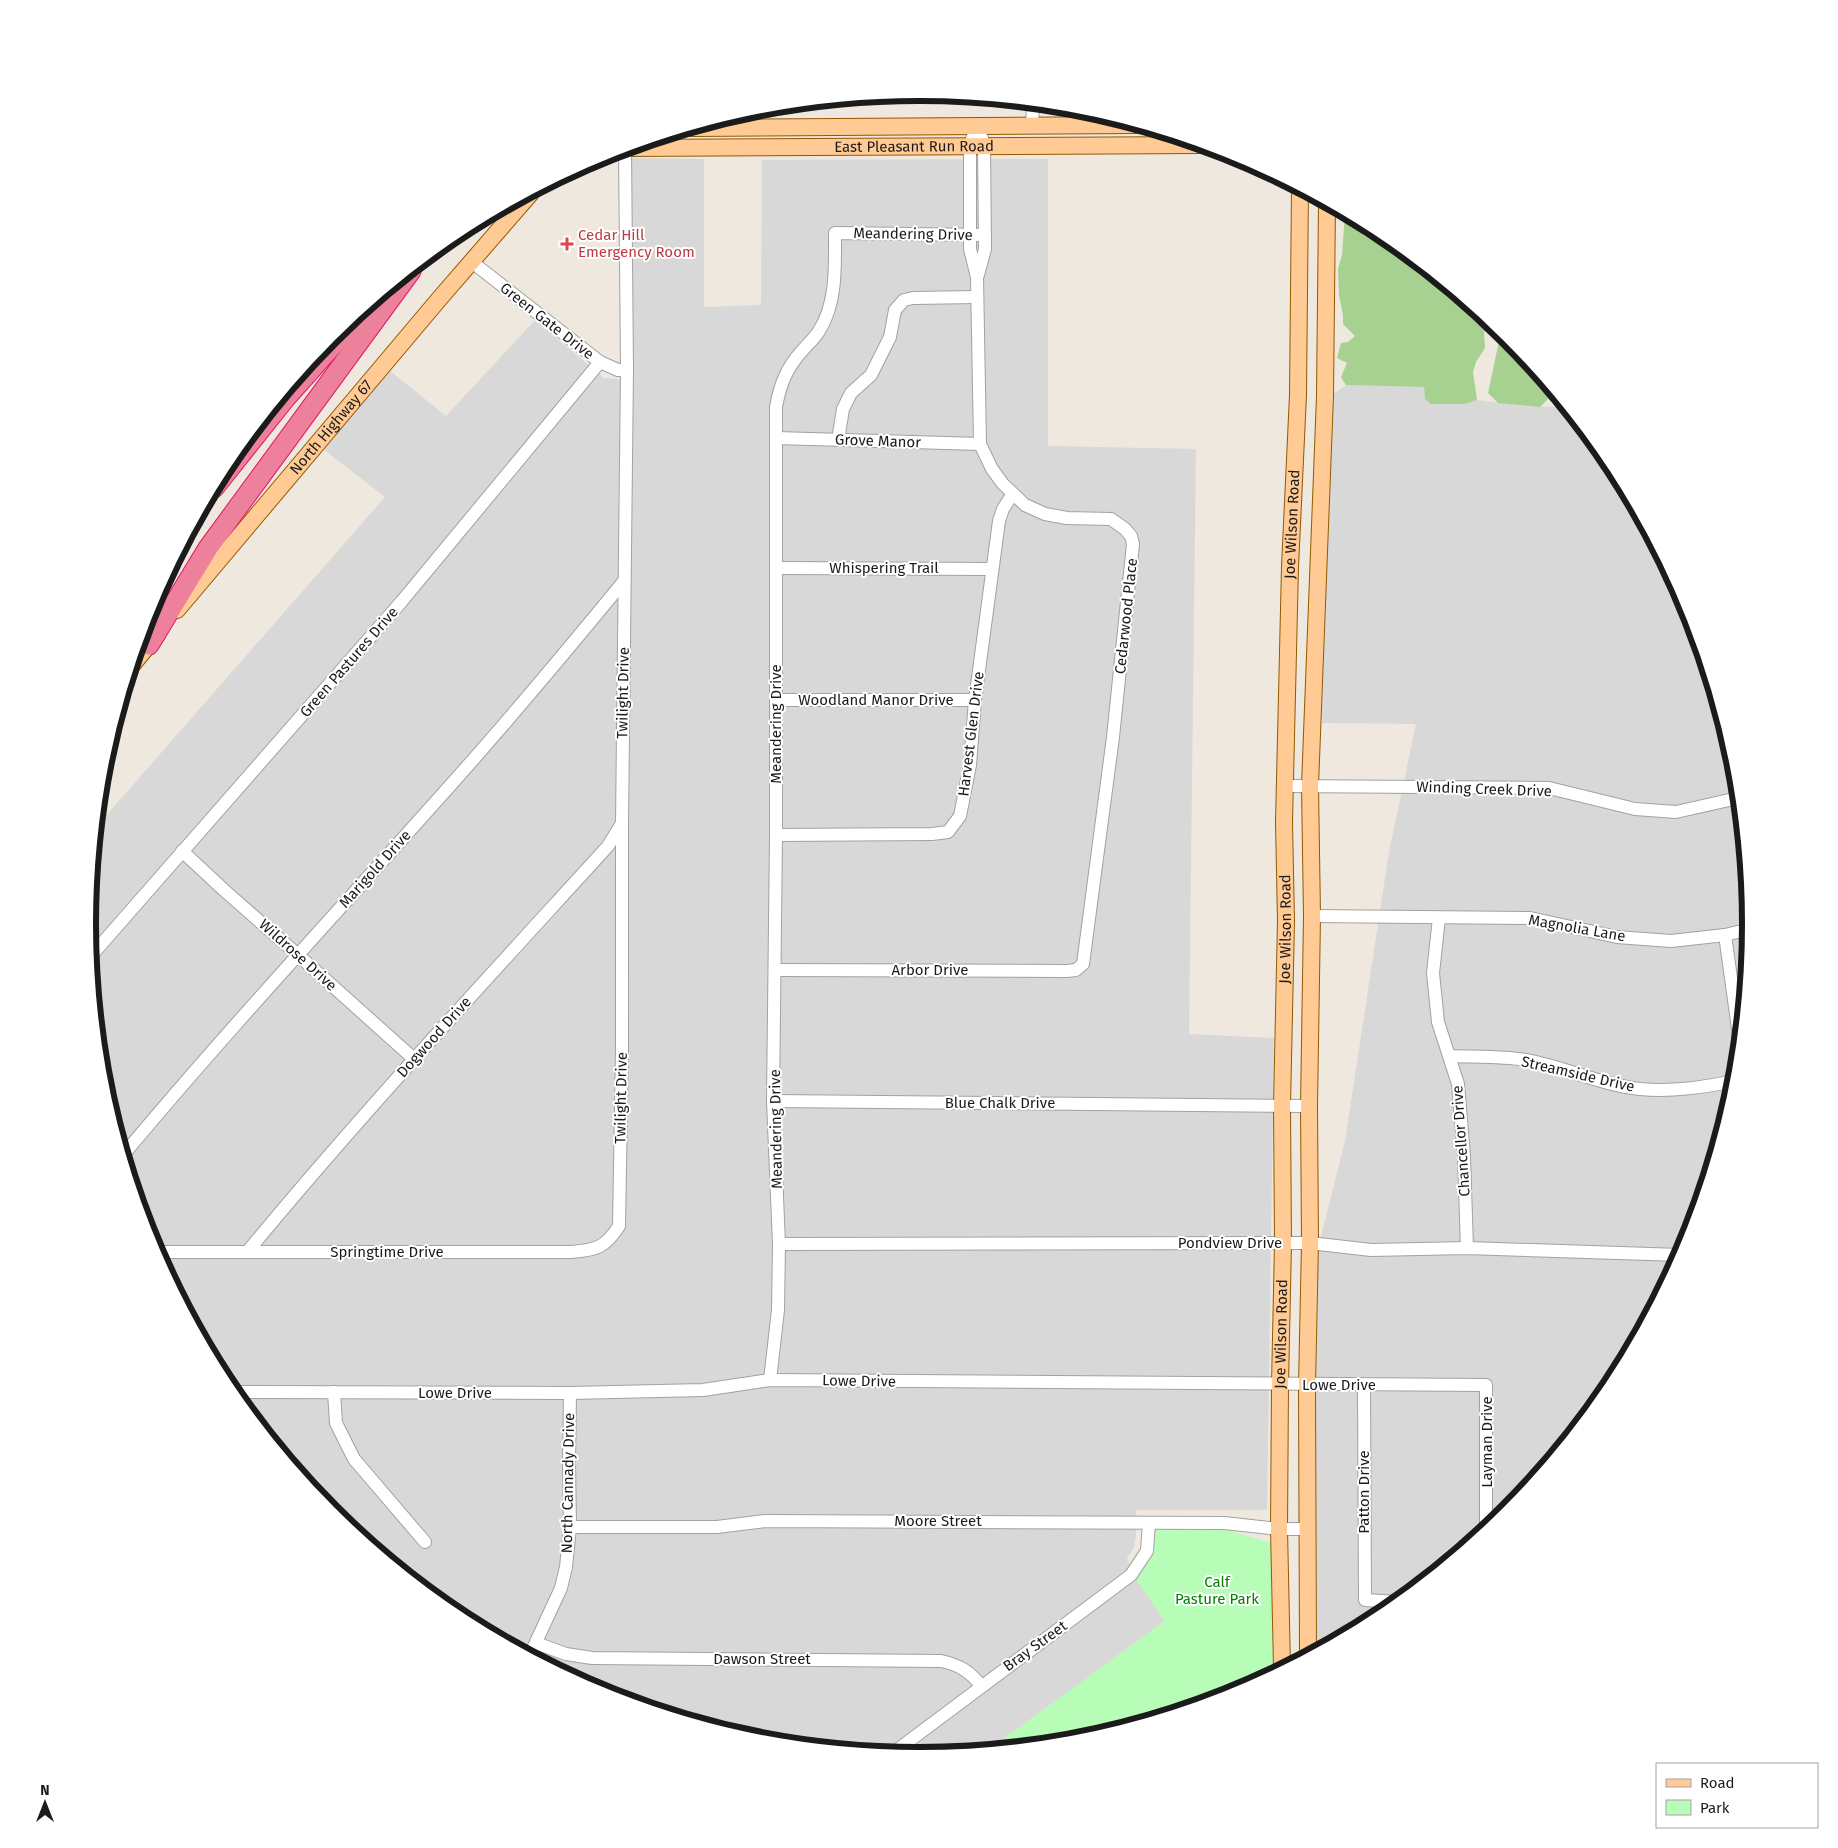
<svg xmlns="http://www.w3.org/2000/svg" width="1838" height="1848" font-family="'Fira Sans',sans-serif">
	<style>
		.residential { fill: #d9d8d8 }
		.forest { fill: #a7d191 }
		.park { fill: #b7fdb8 }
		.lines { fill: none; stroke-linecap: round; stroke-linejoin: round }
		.minor-casing { stroke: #a2a2a2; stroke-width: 14 }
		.major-casing { stroke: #925900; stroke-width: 18 }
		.highway-casing { stroke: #e21669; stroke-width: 21 }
		.minor { stroke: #fff; stroke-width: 12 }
		.major { stroke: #ffca93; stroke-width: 16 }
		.highway { stroke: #ed809b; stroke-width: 19 }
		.health-dot { fill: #e0444e; stroke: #fff; stroke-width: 2 }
		.labels { text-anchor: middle; stroke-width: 4; stroke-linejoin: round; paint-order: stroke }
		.street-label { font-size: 15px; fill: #1b1b1b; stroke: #fff }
		.health-label { font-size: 15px; fill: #be3a42; stroke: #fff; text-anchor: start }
		.park-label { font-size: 15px; fill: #037f06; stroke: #fff }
		.rim { fill: none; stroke: #1b1b1b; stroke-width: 6 }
	</style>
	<rect width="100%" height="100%" fill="#eee8df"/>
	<g class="residential">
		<path d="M632,158L704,159V307L761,305L762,160L1048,159V446L1196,449L1189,1034L1274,1038L1267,1510H1136V1536L1134,1547L1127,1558L1135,1578L1165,1621L991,1748L919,1755L757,1739L601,1692L457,1615L331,1512L227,1386L151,1242L103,1086L88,924L97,826L385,497L323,449L389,370L446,416L535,320L604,378L631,380Z"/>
		<path d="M1346,385L1424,387L1425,399L1465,404L1477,400L1524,406L1565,407L1611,462L1687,606L1735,762L1750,924L1734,1086L1687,1242L1610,1386L1507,1512L1381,1616L1317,1649L1314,1264L1345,1141L1389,852L1416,724L1322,723L1323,592L1332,395Z"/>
	</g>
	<g class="forest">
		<path d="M1345,213L1381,233L1488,321L1484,333L1485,348L1476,362L1473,372L1477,400L1465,404H1431L1425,399L1424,387L1346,385L1341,377L1347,363L1337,358L1341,343L1348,342L1355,336L1343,324V315L1339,295L1338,269L1342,255Z"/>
		<path d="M1499,330L1507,336L1541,378L1548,399L1540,407L1498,403L1488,393L1499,341Z"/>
	</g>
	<path class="park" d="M1159,1527L1219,1528L1276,1544L1277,1671L1237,1692L1081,1740L991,1748L1165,1621L1135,1578L1154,1532Z"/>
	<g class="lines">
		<g class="minor-casing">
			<g id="minor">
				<path d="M1032,125L1033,104"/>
				<path d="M472,262L600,362L618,370H627"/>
				<path d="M978,275L985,249L984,145L982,138"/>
				<path d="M776,438L980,444"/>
				<path d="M838,440L843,409L851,393L871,375L890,337L895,310L904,300L913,298L977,297"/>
				<path d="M776,568L992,569"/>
				<path d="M776,700H975"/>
				<path d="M1286,786L1549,788L1635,809L1676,812L1738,798"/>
				<path d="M776,835L932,834L948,832L960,816L970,765L975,700L999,521L1003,509L1012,495"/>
				<path d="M182,851L225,891L298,955L414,1059"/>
				<path d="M1312,916L1530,918L1617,937L1671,941L1725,935L1750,929"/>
				<path d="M1439,918L1433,973L1438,1022L1458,1084L1464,1156L1467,1248"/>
				<path d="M1725,935L1739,1036"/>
				<path d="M91,956L402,601L600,362"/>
				<path d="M775,970L1067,971L1076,970L1083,964L1113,737L1133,544L1131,536L1125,529L1111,519L1067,518L1045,514L1025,505L1003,484L992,469L980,444L977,277L970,249V145L977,125"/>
				<path d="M1450,1056C1475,1057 1502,1056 1526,1060C1564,1067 1602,1085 1640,1089C1673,1092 1704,1087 1735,1081"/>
				<path d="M773,1101L1309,1106"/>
				<path d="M124,1154C231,1026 345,904 456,779C513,715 569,648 624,581"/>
				<path d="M779,1244L1310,1243L1371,1250L1467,1248L1680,1255"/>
				<path d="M248,1251C363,1112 486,980 608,846L621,825"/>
				<path d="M156,1252H571C596,1250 605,1248 619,1226L622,1048V824L627,370L625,148"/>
				<path d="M770,1380L778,1310L779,1244L773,1101L776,835V407C780,385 786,369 801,352C807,345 814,339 819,331C837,303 835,266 835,233L985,235"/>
				<path d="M1364,1385L1365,1600L1398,1602"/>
				<path d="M1607,1390V1386H1610"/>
				<path d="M233,1392L570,1393L703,1390L770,1380L1486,1385V1529"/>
				<path d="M334,1392L336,1423L354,1459L425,1542"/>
				<path d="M570,1527H717L765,1521L974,1522L1224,1523L1279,1529H1306"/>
				<path d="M536,1643L566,1654L592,1658L941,1661C959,1665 970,1671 981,1686"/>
				<path d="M530,1655L561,1588L566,1567L570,1527L569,1462L570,1393"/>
				<path d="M893,1753L1131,1575L1147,1551L1149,1523"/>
			</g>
		</g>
		<g class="major-casing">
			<g id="major">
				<path d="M692,128L1136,125"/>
				<path id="s1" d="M626,148L1201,145"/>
				<path id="s2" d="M177,610L440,298L531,193"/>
				<path d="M133,664L157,635"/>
				<path d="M1308,1654L1307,1385L1310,1243L1309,1106L1312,916L1310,786L1325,396L1327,204"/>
				<path id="s3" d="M1282,1668L1279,1529L1280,1385L1283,1243L1282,1106L1286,921L1284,822L1290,567L1298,395L1300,189"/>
			</g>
		</g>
		<g class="highway-casing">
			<g id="highway">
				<path d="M214,488L285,399L368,306"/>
				<path d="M149,645L208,548L411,271"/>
			</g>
		</g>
		<use href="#minor" class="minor"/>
		<use href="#major" class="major"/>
		<use href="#highway" class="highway"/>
	</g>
	<path class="health-dot" d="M564.5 236.5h5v5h5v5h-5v5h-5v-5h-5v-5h5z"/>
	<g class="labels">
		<g class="street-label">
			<text dy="5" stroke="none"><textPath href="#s1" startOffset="288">East Pleasant Run Road</textPath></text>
			<text transform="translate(913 234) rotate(1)" y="5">Meandering Drive</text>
			<text transform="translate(547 321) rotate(38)" y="5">Green Gate Drive</text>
			<text dy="5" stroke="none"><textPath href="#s2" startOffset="239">North Highway 67</textPath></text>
			<text transform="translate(878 441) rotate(2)" y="5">Grove Manor</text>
			<text dy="5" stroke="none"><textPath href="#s3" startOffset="1144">Joe Wilson Road</textPath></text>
			<text x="884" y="573">Whispering Trail</text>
			<text transform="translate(1126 616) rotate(-84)" y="5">Cedarwood Place</text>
			<text transform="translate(349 662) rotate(-49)" y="5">Green Pastures Drive</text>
			<text transform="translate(623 693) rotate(-89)" y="5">Twilight Drive</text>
			<text x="876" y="705">Woodland Manor Drive</text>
			<text transform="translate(776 724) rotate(-90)" y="5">Meandering Drive</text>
			<text transform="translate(971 734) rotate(-83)" y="5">Harvest Glen Drive</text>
			<text transform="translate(1484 789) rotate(2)" y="5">Winding Creek Drive</text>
			<text transform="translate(375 869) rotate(-48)" y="5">Marigold Drive</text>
			<text transform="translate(1577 928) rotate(10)" y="5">Magnolia Lane</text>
			<text dy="5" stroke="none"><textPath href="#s3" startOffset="739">Joe Wilson Road</textPath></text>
			<text transform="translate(298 955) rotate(42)" y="5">Wildrose Drive</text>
			<text x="930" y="975">Arbor Drive</text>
			<text transform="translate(434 1037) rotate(-48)" y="5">Dogwood Drive</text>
			<text transform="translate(1578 1074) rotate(13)" y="5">Streamside Drive</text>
			<text transform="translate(621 1098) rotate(-89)" y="5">Twilight Drive</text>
			<text x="1000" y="1108">Blue Chalk Drive</text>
			<text transform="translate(776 1129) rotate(-91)" y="5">Meandering Drive</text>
			<text transform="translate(1461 1141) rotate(-94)" y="5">Chancellor Drive</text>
			<text x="1230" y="1248">Pondview Drive</text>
			<text x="387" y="1257">Springtime Drive</text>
			<text dy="5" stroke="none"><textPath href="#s3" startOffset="334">Joe Wilson Road</textPath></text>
			<text transform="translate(859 1381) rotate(1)" y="5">Lowe Drive</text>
			<text x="1339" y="1390">Lowe Drive</text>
			<text x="455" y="1398">Lowe Drive</text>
			<text transform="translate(1487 1442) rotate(-90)" y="5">Layman Drive</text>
			<text transform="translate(568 1483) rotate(-89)" y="5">North Cannady Drive</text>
			<text transform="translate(1364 1492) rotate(-90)" y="5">Patton Drive</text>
			<text x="938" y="1526">Moore Street</text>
			<text transform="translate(1035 1646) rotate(-36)" y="5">Bray Street</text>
			<text x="762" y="1664">Dawson Street</text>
		</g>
		<g class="health-label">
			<text x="578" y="240">Cedar Hill<tspan x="578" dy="17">Emergency Room</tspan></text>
		</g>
		<g class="park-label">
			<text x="1217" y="1587">Calf<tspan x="1217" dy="17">Pasture Park</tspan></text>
		</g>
	</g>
	<path d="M0 0H1838V1848H0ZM96 924a823 823 0 1 1 1646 0a823 823 0 1 1-1646 0Z" fill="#fff" fill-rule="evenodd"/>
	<path class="rim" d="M96 924a823 823 0 1 1 1646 0a823 823 0 1 1-1646 0Z"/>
	<rect x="1656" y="1763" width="162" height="65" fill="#ffffff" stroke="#a4a4a4"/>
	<rect x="1666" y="1779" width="25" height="8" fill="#ffca93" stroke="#a4a4a4"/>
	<text x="1700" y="1788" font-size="15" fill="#1b1b1b">Road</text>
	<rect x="1666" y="1800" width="25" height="15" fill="#b7fdb8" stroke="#a4a4a4"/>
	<text x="1700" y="1813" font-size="15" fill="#1b1b1b">Park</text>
	<g transform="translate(45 1803)" stroke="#ffffff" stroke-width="4" paint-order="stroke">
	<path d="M0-4L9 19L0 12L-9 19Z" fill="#1b1b1b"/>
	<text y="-8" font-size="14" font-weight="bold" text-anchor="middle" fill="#1b1b1b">N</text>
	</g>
</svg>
